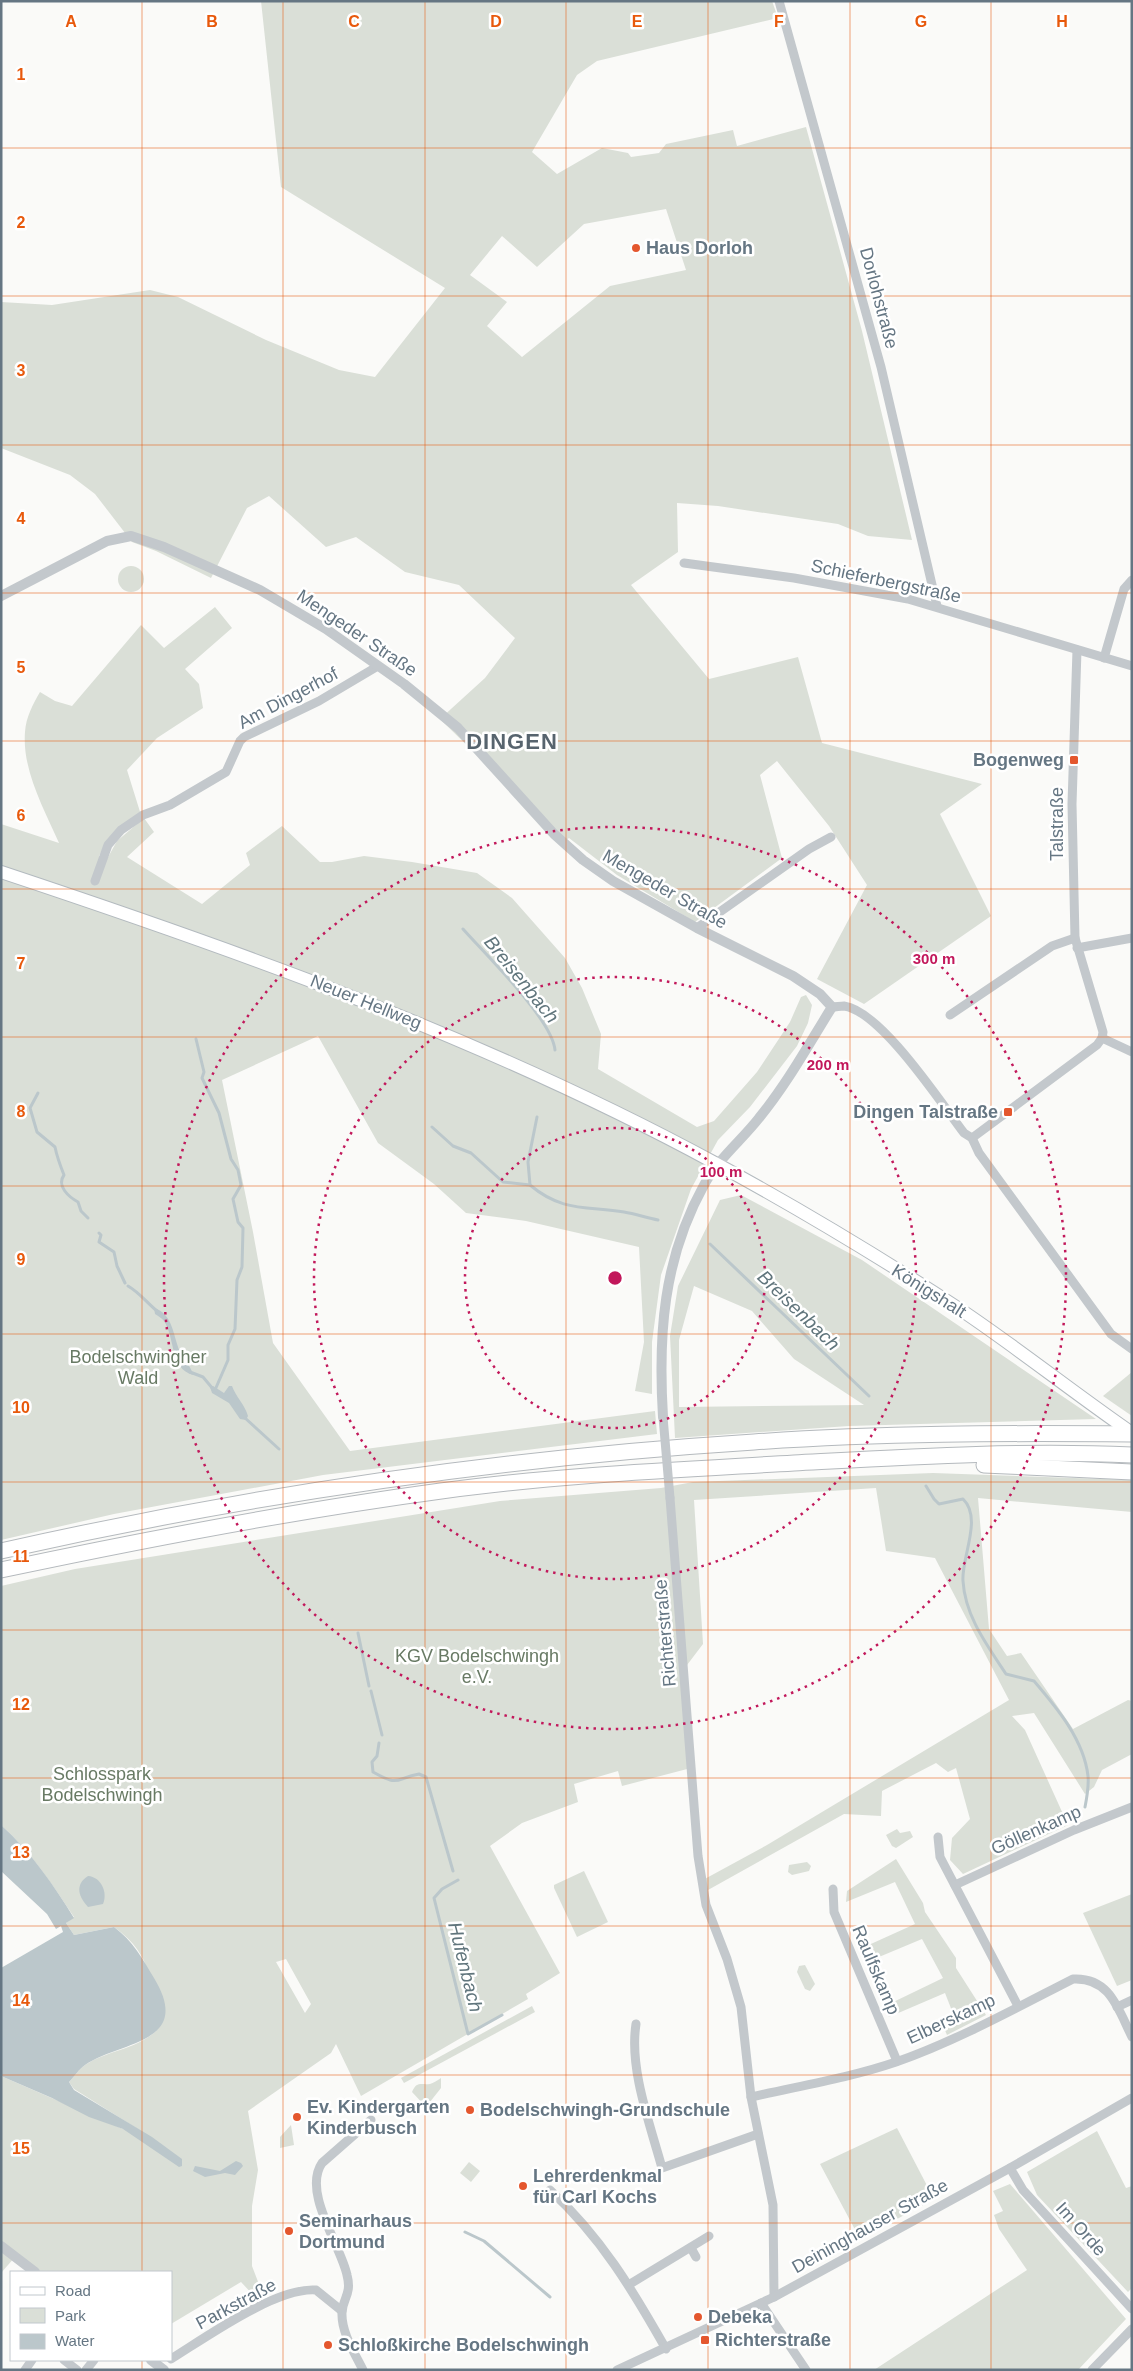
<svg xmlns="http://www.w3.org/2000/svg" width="1133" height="2371" font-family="Helvetica,sans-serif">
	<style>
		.green { fill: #dadfd7; fill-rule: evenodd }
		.water { fill: #bbc7cb }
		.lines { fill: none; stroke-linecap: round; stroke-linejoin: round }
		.stream { stroke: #bbc7cb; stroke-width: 3 }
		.secondary-casing { stroke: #b3babf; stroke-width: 14 }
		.motorway-casing { stroke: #b4b9bd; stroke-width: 17 }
		.minor { stroke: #c3c8cc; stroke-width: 9 }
		.tertiary { stroke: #c3c8cc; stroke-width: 10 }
		.secondary { stroke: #fff; stroke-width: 12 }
		.motorway { stroke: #fff; stroke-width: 15 }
		.minor-bridge { stroke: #c3c8cc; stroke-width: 9 }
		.grid { fill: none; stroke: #e8590c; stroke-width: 1; stroke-opacity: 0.55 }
		.ring { fill: none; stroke: #c2185b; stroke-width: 2.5; stroke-dasharray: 2.5 5 }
		.poi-dot { fill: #e4572e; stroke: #fff; stroke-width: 2 }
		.labels { text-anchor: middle; stroke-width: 5; stroke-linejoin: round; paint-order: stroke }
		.poi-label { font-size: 18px; font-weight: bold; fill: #657683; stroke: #fff; text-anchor: start }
		.street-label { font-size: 18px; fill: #657683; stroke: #fff }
		.park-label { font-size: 18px; fill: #687a64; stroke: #fff }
		.water-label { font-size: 19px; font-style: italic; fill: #60757c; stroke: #fff }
		.district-label { font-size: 22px; font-weight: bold; letter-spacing: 1px; fill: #57646e; stroke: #fff }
		.grid-label { font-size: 16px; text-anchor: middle; font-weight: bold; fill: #e8590c; stroke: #fff; stroke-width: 5; stroke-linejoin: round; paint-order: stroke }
		.centre { fill: #c2185b; stroke: #fff; stroke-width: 2.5 }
		.ring-label { font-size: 15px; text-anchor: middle; font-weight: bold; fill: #c2185b; stroke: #fff; stroke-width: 5; stroke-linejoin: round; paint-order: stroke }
	</style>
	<rect width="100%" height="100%" fill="#fafaf8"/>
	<g class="green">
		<path d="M261,1H772L778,18L597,61L577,75L532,152L557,174L602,148L628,153L631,157L659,153L666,144L733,130L737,146L806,127L862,331L912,540L868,536L838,524L718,506L677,503L678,552L631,585L709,679L798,657L822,743L982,784L940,814L991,916L864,1004L817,979L867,885L829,826L777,761L760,775L782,858L695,922L617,875L569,838L561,844L489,767L440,719L485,678L515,638L459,585L405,572L356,537L326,547L269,496L247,508L211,578L156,551L132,542L95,494L70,475L1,448V302L52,305L150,290L178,297L266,340L339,370L375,377L445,288L281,187ZM666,209L686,270L610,286L522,357L487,326L507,302L470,275L502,236L537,267L584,224Z"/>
		<circle cx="131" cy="579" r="13"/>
		<path d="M215,607L232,628L185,669L199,684L203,708L157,738L127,770L141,815L105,844L99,856L107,859L117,841L144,818L154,832L127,857L202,904L250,865L246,853L282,826L320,862H332L364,856L412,862L477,873L512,898L565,958L582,988L601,1034L598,1069L697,1127L714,1121L757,1072L790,1022L801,997L806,995L812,1005L808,1023L797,1046L750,1107L718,1140L691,1189L661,1275L652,1342V1394L635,1391L644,1342L639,1247L526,1221L466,1213L434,1184L378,1143L318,1036L222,1080L253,1232L273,1343L350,1451L655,1411L657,1434L323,1475L114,1514L1,1540V824L59,843C44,809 22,770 25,732C26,717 33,704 40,692L55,701L72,706L141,625L164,648Z"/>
		<path d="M741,1195L862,1260L1096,1419L849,1426L675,1438L670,1336L678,1286L720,1200ZM694,1286L752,1311L794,1359L864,1405L679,1407V1340Z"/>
		<path d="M1132,1372V1416L1103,1396Z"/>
		<path d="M933,1473L1132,1480V1512L978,1498L989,1629L1007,1656L1021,1653L1073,1729L1128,1700L1132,1701V1754L1102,1770L1094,1787L1085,1794L1034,1713L1012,1716L1025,1730L1068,1825L963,1874L950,1860L952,1838L970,1819L956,1768L948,1772L936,1763L882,1791L881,1816L844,1814L708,1890L701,1881L767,1845L1009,1700L935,1558L886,1551L876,1488L694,1500L703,1644L684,1669L691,1768L622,1786L618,1771L574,1784L578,1802L522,1823L490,1846L560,1973L526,1994L528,1999L361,2096L336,2044L331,2053L248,2111L258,2170L252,2206V2266L262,2292L255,2297L241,2282L171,2324V2272H35L15,2257L1,2273V2076L123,2129L141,2131L74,2089L69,2082C74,2077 79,2069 85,2065C108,2050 135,2050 156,2031C151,1986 155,1956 114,1927L74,1935L66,1923L74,1917C52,1884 31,1852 1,1825V1586L75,1569L500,1501L661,1488L693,1482ZM286,1959L311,2004L305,2013L276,1962Z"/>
		<path d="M897,1829L900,1833L910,1831L913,1837L896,1848L892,1846L886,1835Z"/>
		<path d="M896,1859L923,1903L925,1912L956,1958V1968L986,2015L947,2035L941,2021L954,2016L945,1993L889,2017L883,2007L943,1978L922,1939L867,1962L862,1948L915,1924L895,1882L846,1902L847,1891Z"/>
		<path d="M807,1862L811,1866L809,1871L792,1875L788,1872L789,1865Z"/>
		<path d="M584,1871L608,1922L577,1937L554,1888V1885Z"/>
		<path d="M1132,1894V1980L1117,1986L1083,1913Z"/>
		<path d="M805,1965L815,1984L810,1991L805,1989L797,1972L799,1966Z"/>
		<path d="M532,2006L535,2012L404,2083L401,2078Z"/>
		<path d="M441,2078V2088L426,2107L412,2092C417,2081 420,2085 430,2084C433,2083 438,2080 441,2078Z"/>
		<path d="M291,2125L294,2145L280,2148V2137Z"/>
		<path d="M897,2128L934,2199L860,2239L820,2164Z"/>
		<path d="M1097,2131L1126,2188L1132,2186V2288L1128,2292L1037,2195L1027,2172Z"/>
		<path d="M469,2162L480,2171L471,2182L460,2173Z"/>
		<path d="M1010,2184L1126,2319L1078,2370H874L1027,2270L999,2229L994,2215L1003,2211L993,2191Z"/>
	</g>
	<g class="water">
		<path d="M154,1308C174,1314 173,1338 181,1354C185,1362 191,1366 193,1375C170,1369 175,1337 164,1321C162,1318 158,1316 155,1314Z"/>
		<path d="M213,1386L224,1393L229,1386H232C236,1397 245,1405 248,1416L246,1420L240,1419L229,1403L212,1393L210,1387Z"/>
		<path d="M1,1825C31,1852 53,1884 74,1918L66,1923L74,1935L114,1927C133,1941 142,1958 154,1978C194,2044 120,2041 85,2065C79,2069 74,2077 69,2082L74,2090L152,2137L182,2159V2166L179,2167L123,2129L89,2117L52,2098L1,2076V1968L63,1932L61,1926L56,1929L47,1914L1,1871Z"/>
		<path d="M88,1876C101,1877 108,1892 103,1904L88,1907C79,1897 74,1885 88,1876Z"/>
		<path d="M236,2161L241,2163L243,2166L235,2175L225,2173L205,2177L193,2171L195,2166L220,2171Z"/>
	</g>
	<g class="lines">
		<g class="stream">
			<path d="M463,929C485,954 552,1019 555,1050"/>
			<path d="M196,1039L204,1072L202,1078L219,1113L231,1159L238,1170L241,1185L233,1199L238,1222L243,1228L242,1267L237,1280L235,1329L228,1345V1360L215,1390"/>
			<path d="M38,1093L30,1108L37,1132L55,1147C57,1157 60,1165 64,1175C56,1186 69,1197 78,1202L81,1211L88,1218"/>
			<path d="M537,1117L528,1162L530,1185C562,1212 586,1206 624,1212C636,1214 647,1218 658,1220"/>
			<path d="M432,1127L453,1146L471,1153L503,1182L530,1185"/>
			<path d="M99,1233L101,1235L99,1242L114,1252L117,1266L125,1283"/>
			<path d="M710,1244L869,1396"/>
			<path d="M128,1286C140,1293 147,1303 157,1311"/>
			<path d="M190,1372L203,1377L213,1389"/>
			<path d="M245,1418L279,1449"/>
			<path d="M926,1486L934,1499L939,1504L963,1499C983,1518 961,1558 963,1581C965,1616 987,1645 1006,1674L1034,1681C1057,1708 1084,1740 1088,1776C1089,1787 1087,1797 1085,1807"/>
			<path d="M358,1633L369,1686"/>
			<path d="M371,1691L382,1735"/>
			<path d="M379,1743L377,1756L372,1762L373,1772C400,1787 394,1779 419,1774L426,1777L453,1871"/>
			<path d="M458,1880L442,1889L434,1898L468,2034L502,2015"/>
			<path d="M465,2232L484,2241L550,2297"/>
		</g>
		<g class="secondary-casing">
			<path id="secondary" d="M1,872C245,953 488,1040 715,1163C798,1208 881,1258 961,1310C1019,1349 1074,1393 1132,1433"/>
		</g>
		<g class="motorway-casing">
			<g id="motorway">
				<path d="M984,1465L1132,1472"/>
				<path d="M1,1551C249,1495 500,1458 754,1442C880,1433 1006,1433 1132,1434"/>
				<path d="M1,1570C147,1539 293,1511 441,1491C558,1475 676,1470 794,1463C907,1457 1019,1450 1132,1455"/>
			</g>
		</g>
		<g class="minor">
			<path d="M779,1L881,367L937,606"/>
			<path d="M684,563L794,578L908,599L1132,666"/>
			<path d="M1104,658L1124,589L1132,580"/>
			<path d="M95,881L108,845L121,830L143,815L170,805L226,772L240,741L244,737L319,701L378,666"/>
			<path d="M697,928L809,849L831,837"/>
			<path d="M1077,948L1132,938"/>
			<path d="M832,1007C836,1007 840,1006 844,1006C881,1011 941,1103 964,1133L972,1138L979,1153L1111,1334L1132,1349"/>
			<path d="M950,1015L1052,946L1075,938"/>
			<path d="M1102,1038L1132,1052"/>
			<path d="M972,1138L1097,1045L1102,1038L1103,1032L1075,938L1072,804L1077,650"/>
			<path d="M670,1498L698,1856L706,1905L727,1959L741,2007L751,2097L773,2205L774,2297"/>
			<path d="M938,1837L940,1857L1018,2006"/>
			<path d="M955,1885L1074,1830L1132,1807"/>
			<path d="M833,1889L834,1912L897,2061"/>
			<path d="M1117,2007L1132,2000"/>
			<path d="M636,2024C629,2069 650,2124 662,2168L758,2134"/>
			<path d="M751,2097C799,2086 849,2078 896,2062C954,2042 1018,2007 1073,1979C1110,1977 1118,2009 1132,2037"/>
			<path d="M1010,2168L1023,2190L1132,2309"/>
			<path d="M550,2190C601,2237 632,2289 666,2349"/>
			<path d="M691,2248L696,2257"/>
			<path d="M630,2284L709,2236"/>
			<path d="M761,2303L806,2370"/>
			<path d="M171,2359C205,2338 276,2287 316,2290L342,2311"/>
			<path d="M64,2360L77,2370"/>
			<path d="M25,2370L32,2360"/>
			<path d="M86,2370L94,2360"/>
			<path d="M363,2370C354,2352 341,2332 342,2312C343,2298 352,2294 347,2275C341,2246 302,2192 322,2163L371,2120"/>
			<path d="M617,2370L774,2297L1010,2168L1132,2098"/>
			<path d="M1092,2370L1132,2329"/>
		</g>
		<g class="tertiary">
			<path d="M1,596L107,541L131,536L164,547L260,590L326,629L404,684L458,728L554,834L583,860L613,881L697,928L793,976L820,994L832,1007C809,1044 787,1084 759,1118C741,1141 718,1159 704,1185C663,1259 658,1335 663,1417"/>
			<path d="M1,2246L35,2272"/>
			<path d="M151,2360L164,2370"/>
		</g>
		<use href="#secondary" class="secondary"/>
		<use href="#motorway" class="motorway"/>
		<path class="minor-bridge" d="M663,1417L670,1498"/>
	</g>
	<path class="grid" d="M142,1V2272M283,1V2370M425,1V2370M566,1V2370M708,1V2370M850,1V2370M991,1V2370M1,148H1132M1,296H1132M1,445H1132M1,593H1132M1,741H1132M1,889H1132M1,1037H1132M1,1186H1132M1,1334H1132M1,1482H1132M1,1630H1132M1,1778H1132M1,1926H1132M1,2075H1132M1,2223H1132M142,2360V2370"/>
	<g class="ring">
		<circle cx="615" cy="1278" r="150"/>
		<circle cx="615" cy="1278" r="301"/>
		<circle cx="615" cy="1278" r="451"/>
	</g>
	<g class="poi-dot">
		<circle cx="636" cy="248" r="5"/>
		<rect x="1069" y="755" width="10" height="10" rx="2.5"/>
		<rect x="1003" y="1107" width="10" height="10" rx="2.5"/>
		<circle cx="470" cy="2110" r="5"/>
		<circle cx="297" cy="2117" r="5"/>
		<circle cx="523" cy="2186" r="5"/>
		<circle cx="289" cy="2231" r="5"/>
		<circle cx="698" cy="2317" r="5"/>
		<rect x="700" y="2335" width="10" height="10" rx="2.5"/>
		<circle cx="328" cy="2345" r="5"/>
	</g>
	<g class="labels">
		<g class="poi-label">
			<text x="646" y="254">Haus Dorloh</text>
			<text x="1064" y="766" text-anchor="end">Bogenweg</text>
			<text x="998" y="1118" text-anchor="end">Dingen Talstraße</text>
			<text x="307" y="2113">Ev. Kindergarten<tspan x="307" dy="21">Kinderbusch</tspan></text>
			<text x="480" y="2116">Bodelschwingh-Grundschule</text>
			<text x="533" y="2182">Lehrerdenkmal<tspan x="533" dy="21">für Carl Kochs</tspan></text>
			<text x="299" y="2227">Seminarhaus<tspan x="299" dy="21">Dortmund</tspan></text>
			<text x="708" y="2323">Debeka</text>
			<text x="715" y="2346">Richterstraße</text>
			<text x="338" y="2351">Schloßkirche Bodelschwingh</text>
		</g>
		<g class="street-label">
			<text transform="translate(879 298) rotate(75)" y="6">Dorlohstraße</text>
			<text transform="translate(886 581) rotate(12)" y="6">Schieferbergstraße</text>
			<text transform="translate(357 633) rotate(34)" y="6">Mengeder Straße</text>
			<text transform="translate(288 698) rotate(-28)" y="6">Am Dingerhof</text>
			<text transform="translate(1057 824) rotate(-90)" y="6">Talstraße</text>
			<text transform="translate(665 889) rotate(30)" y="6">Mengeder Straße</text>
			<text transform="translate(366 1002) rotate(22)" y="6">Neuer Hellweg</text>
			<text transform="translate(929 1291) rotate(32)" y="6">Königshalt</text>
			<text transform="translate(665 1633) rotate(-95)" y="6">Richterstraße</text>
			<text transform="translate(1036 1830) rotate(-24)" y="6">Göllenkamp</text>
			<text transform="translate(876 1970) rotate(67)" y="6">Raulfskamp</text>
			<text transform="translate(951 2019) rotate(-25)" y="6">Elberskamp</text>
			<text transform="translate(870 2226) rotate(-29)" y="6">Deininghauser Straße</text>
			<text transform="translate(1081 2229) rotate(48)" y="6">Im Orde</text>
			<text transform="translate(236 2304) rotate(-28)" y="6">Parkstraße</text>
		</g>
		<g class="park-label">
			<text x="138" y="1363">Bodelschwingher<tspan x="138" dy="21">Wald</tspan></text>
			<text x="477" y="1662">KGV Bodelschwingh<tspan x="477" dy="21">e.V.</tspan></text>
			<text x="102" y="1780">Schlosspark<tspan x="102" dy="21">Bodelschwingh</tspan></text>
		</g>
		<g class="water-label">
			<text transform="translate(522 979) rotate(51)" y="7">Breisenbach</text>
			<text transform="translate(799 1310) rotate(44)" y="7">Breisenbach</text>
			<text transform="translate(466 1967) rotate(76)" y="7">Hufenbach</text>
		</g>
		<g class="district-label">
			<text x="512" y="749">DINGEN</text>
		</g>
	</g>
	<g class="grid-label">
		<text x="71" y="27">A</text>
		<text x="212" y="27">B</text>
		<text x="354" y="27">C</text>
		<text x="496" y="27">D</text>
		<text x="637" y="27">E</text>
		<text x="779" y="27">F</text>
		<text x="921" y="27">G</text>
		<text x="1062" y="27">H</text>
		<text x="21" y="80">1</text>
		<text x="21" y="228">2</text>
		<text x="21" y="376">3</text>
		<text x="21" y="524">4</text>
		<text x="21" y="673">5</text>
		<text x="21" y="821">6</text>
		<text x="21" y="969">7</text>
		<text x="21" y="1117">8</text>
		<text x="21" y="1265">9</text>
		<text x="21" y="1413">10</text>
		<text x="21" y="1562">11</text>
		<text x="21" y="1710">12</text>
		<text x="21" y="1858">13</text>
		<text x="21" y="2006">14</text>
		<text x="21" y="2154">15</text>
	</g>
	<circle cx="615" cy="1278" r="8" class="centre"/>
	<g class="ring-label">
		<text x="934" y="964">300 m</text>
		<text x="828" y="1070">200 m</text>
		<text x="721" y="1177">100 m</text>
	</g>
	<rect width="1133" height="2371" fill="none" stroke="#657683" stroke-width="5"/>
	<rect x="10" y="2271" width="162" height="90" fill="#ffffff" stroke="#c1c8cd"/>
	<rect x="20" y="2287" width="25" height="8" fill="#ffffff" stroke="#c1c8cd"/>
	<text x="55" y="2296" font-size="15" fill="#657683">Road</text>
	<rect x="20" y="2308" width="25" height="15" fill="#dadfd7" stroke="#c1c8cd"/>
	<text x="55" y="2321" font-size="15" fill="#657683">Park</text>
	<rect x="20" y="2334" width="25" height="15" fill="#bbc7cb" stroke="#c1c8cd"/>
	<text x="55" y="2346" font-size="15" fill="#657683">Water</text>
</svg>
